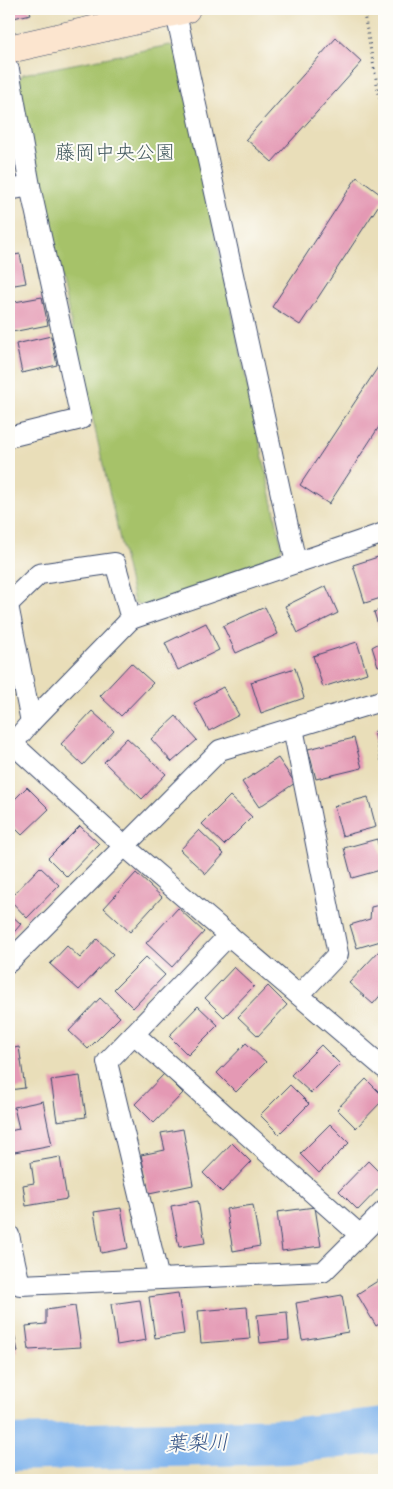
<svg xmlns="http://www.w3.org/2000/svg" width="393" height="1489" font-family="Mynerve,'Klee One',sans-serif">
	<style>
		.green { fill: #a6c269; stroke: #607864 }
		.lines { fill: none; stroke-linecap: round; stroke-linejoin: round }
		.river { stroke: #7fb4ed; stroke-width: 46 }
		.building { fill: #e499b4 }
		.street-casing { stroke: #3a496c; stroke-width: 22 }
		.secondary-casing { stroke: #3a496c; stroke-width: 29 }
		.path { stroke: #3a496c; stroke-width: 3; stroke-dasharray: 1 4; stroke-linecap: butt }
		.street { stroke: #fff; stroke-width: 20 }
		.secondary { stroke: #fce5cf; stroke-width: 28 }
		.labels { text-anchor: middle; stroke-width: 4; stroke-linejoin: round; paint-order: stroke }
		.park-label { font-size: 20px; fill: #455b61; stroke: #fdfcf7 }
		.water-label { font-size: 21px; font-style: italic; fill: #395789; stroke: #fdfcf7 }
	</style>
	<rect width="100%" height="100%" fill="#fdfcf7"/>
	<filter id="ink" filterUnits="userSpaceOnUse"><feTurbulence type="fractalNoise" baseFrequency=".02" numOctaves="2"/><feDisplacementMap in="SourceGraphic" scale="10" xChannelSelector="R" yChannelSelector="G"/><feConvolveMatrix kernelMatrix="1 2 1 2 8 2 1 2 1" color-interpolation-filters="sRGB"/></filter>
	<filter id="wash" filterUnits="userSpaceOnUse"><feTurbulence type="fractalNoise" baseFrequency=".0096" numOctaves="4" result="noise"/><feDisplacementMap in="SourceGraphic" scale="20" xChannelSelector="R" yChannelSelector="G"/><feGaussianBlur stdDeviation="1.12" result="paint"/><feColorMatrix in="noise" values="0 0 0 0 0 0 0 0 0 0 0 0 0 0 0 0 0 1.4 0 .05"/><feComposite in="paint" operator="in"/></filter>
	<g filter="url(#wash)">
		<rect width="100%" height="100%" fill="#e9deb9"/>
		<path class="green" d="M170,45L176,49L282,547L271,563L147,607L134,602L17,83L23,74Z"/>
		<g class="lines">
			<path class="river" d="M9,1448L288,1441L384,1430"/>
		</g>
		<g id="blocks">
			<g class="building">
				<path d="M9,9H29L31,14L9,19Z"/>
				<path d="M336,38L362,62L272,162L246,139Z"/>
				<path d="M357,177L384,197L300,325L272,307Z"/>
				<path d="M20,254L26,283L9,286V256Z"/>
				<path d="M42,297L48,325L12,332L9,315V303Z"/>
				<path d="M51,336L57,365L22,373L16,344Z"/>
				<path d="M384,358V419L329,504L300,485Z"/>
				<path d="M381,556L384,567V597L365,603L353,565Z"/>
				<path d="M326,586L338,613L298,633L285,606Z"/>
				<path d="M265,607L278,634L236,653L223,626Z"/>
				<path d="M384,609V664L378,666L372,647L383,641L374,612Z"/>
				<path d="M206,623L219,650L178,670L165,643Z"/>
				<path d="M357,642L367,673L323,687L313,656Z"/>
				<path d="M131,663L153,683L121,716L100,696Z"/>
				<path d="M295,668L304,698L261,713L251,682Z"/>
				<path d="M223,687L239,715L209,731L194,703Z"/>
				<path d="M92,711L114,731L83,765L61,744Z"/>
				<path d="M176,716L197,740L172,762L151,739Z"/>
				<path d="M384,728V760L381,761L374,731Z"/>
				<path d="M127,738L166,774L142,799L104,762Z"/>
				<path d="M354,738L362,768L316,779L308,749Z"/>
				<path d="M278,758L295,783L259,807L242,782Z"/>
				<path d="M27,787L49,809L22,835L9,822V805Z"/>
				<path d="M230,796L252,817L224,845L202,824Z"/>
				<path d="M368,797L376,827L342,836L334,806Z"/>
				<path d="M80,826L99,844L67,877L48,858Z"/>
				<path d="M199,830L224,854L206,874L180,850Z"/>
				<path d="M377,839L384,869L352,878L344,848Z"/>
				<path d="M40,867L59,885L27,918L9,899Z"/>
				<path d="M136,873L162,897L130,932L104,908Z"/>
				<path d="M384,904V940L357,948L350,925L370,919L371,907Z"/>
				<path d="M178,908L204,932L172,967L146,943Z"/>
				<path d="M9,913L21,924L9,938Z"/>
				<path d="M97,939L113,954L79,990L50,964L67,946L80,958Z"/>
				<path d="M379,951L384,956V991L373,1004L349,983Z"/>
				<path d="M146,957L165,975L133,1008L114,989Z"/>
				<path d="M234,967L254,986L224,1017L205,998Z"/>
				<path d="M268,986L287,1005L258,1036L238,1017Z"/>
				<path d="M100,998L120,1017L88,1049L69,1031Z"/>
				<path d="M198,1006L218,1025L188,1055L169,1036Z"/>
				<path d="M246,1043L266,1062L236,1092L217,1073Z"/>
				<path d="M321,1045L340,1064L311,1093L291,1075Z"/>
				<path d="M19,1047L25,1088L9,1090V1049Z"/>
				<path d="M164,1074L183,1093L154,1123L135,1104Z"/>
				<path d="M80,1076L86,1117L57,1121L51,1080Z"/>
				<path d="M366,1079L384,1097V1099L356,1128L337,1109Z"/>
				<path d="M290,1085L309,1104L279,1134L260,1115Z"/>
				<path d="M43,1101L52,1145L9,1153V1131L19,1129L14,1107Z"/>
				<path d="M330,1124L349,1143L319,1173L300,1154Z"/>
				<path d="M183,1129L193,1185L149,1194L141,1155L165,1150L161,1133Z"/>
				<path d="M232,1143L251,1162L222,1192L203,1173Z"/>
				<path d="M60,1157L67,1199L26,1206L23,1185L34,1183L31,1162Z"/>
				<path d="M368,1161L384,1177V1183L358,1210L339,1191Z"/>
				<path d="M198,1201L205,1243L179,1247L171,1206Z"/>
				<path d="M253,1205L260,1246L233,1251L226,1209Z"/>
				<path d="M315,1207L321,1246L282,1251L277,1212Z"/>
				<path d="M121,1208L128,1248L101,1253L94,1212Z"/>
				<path d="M384,1277V1321L376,1326L357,1294Z"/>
				<path d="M178,1293L184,1334L155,1338L149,1297Z"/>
				<path d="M342,1295L348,1332L302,1340L296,1303Z"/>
				<path d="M140,1300L146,1340L117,1345L111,1304Z"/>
				<path d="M75,1306L81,1347L29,1350L26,1326L46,1324V1310Z"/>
				<path d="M247,1307L250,1339L201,1343L198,1311Z"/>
				<path d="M287,1312L289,1340L260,1343L257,1315Z"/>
				<path d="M9,1328H13L18,1352L9,1354Z"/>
			</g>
		</g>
	</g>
	<g filter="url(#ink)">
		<use href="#blocks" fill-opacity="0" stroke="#3a496c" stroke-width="1"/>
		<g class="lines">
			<g class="street-casing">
				<g id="street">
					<path d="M175,9L296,563"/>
					<path d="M9,70L30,186L81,419L9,437"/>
					<path d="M9,190L30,186"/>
					<path d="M9,603L39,574L115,563L131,619"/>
					<path d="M9,610L31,722"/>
					<path d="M293,728L338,954L299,995"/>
					<path d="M9,743L13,744L123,845L384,1068"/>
					<path d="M9,748L31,722L131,619L384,533"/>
					<path d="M9,962L220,750L384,700"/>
					<path d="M134,1034L360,1235"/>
					<path d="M9,1235L20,1285L323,1272L384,1211"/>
					<path d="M159,1279L107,1062L229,935"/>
				</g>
			</g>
			<g class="secondary-casing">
				<path id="secondary" d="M9,49L186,9"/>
			</g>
			<path class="path" d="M363,9L384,121"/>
			<use href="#street" class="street"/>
			<use href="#secondary" class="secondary"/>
		</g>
	</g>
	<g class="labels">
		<g class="park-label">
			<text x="115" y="159">藤岡中央公園</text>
		</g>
		<g class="water-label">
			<text transform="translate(197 1443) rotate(-2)" y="7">葉梨川</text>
		</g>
	</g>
	<rect width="393" height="1489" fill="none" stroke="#fdfcf7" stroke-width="30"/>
</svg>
